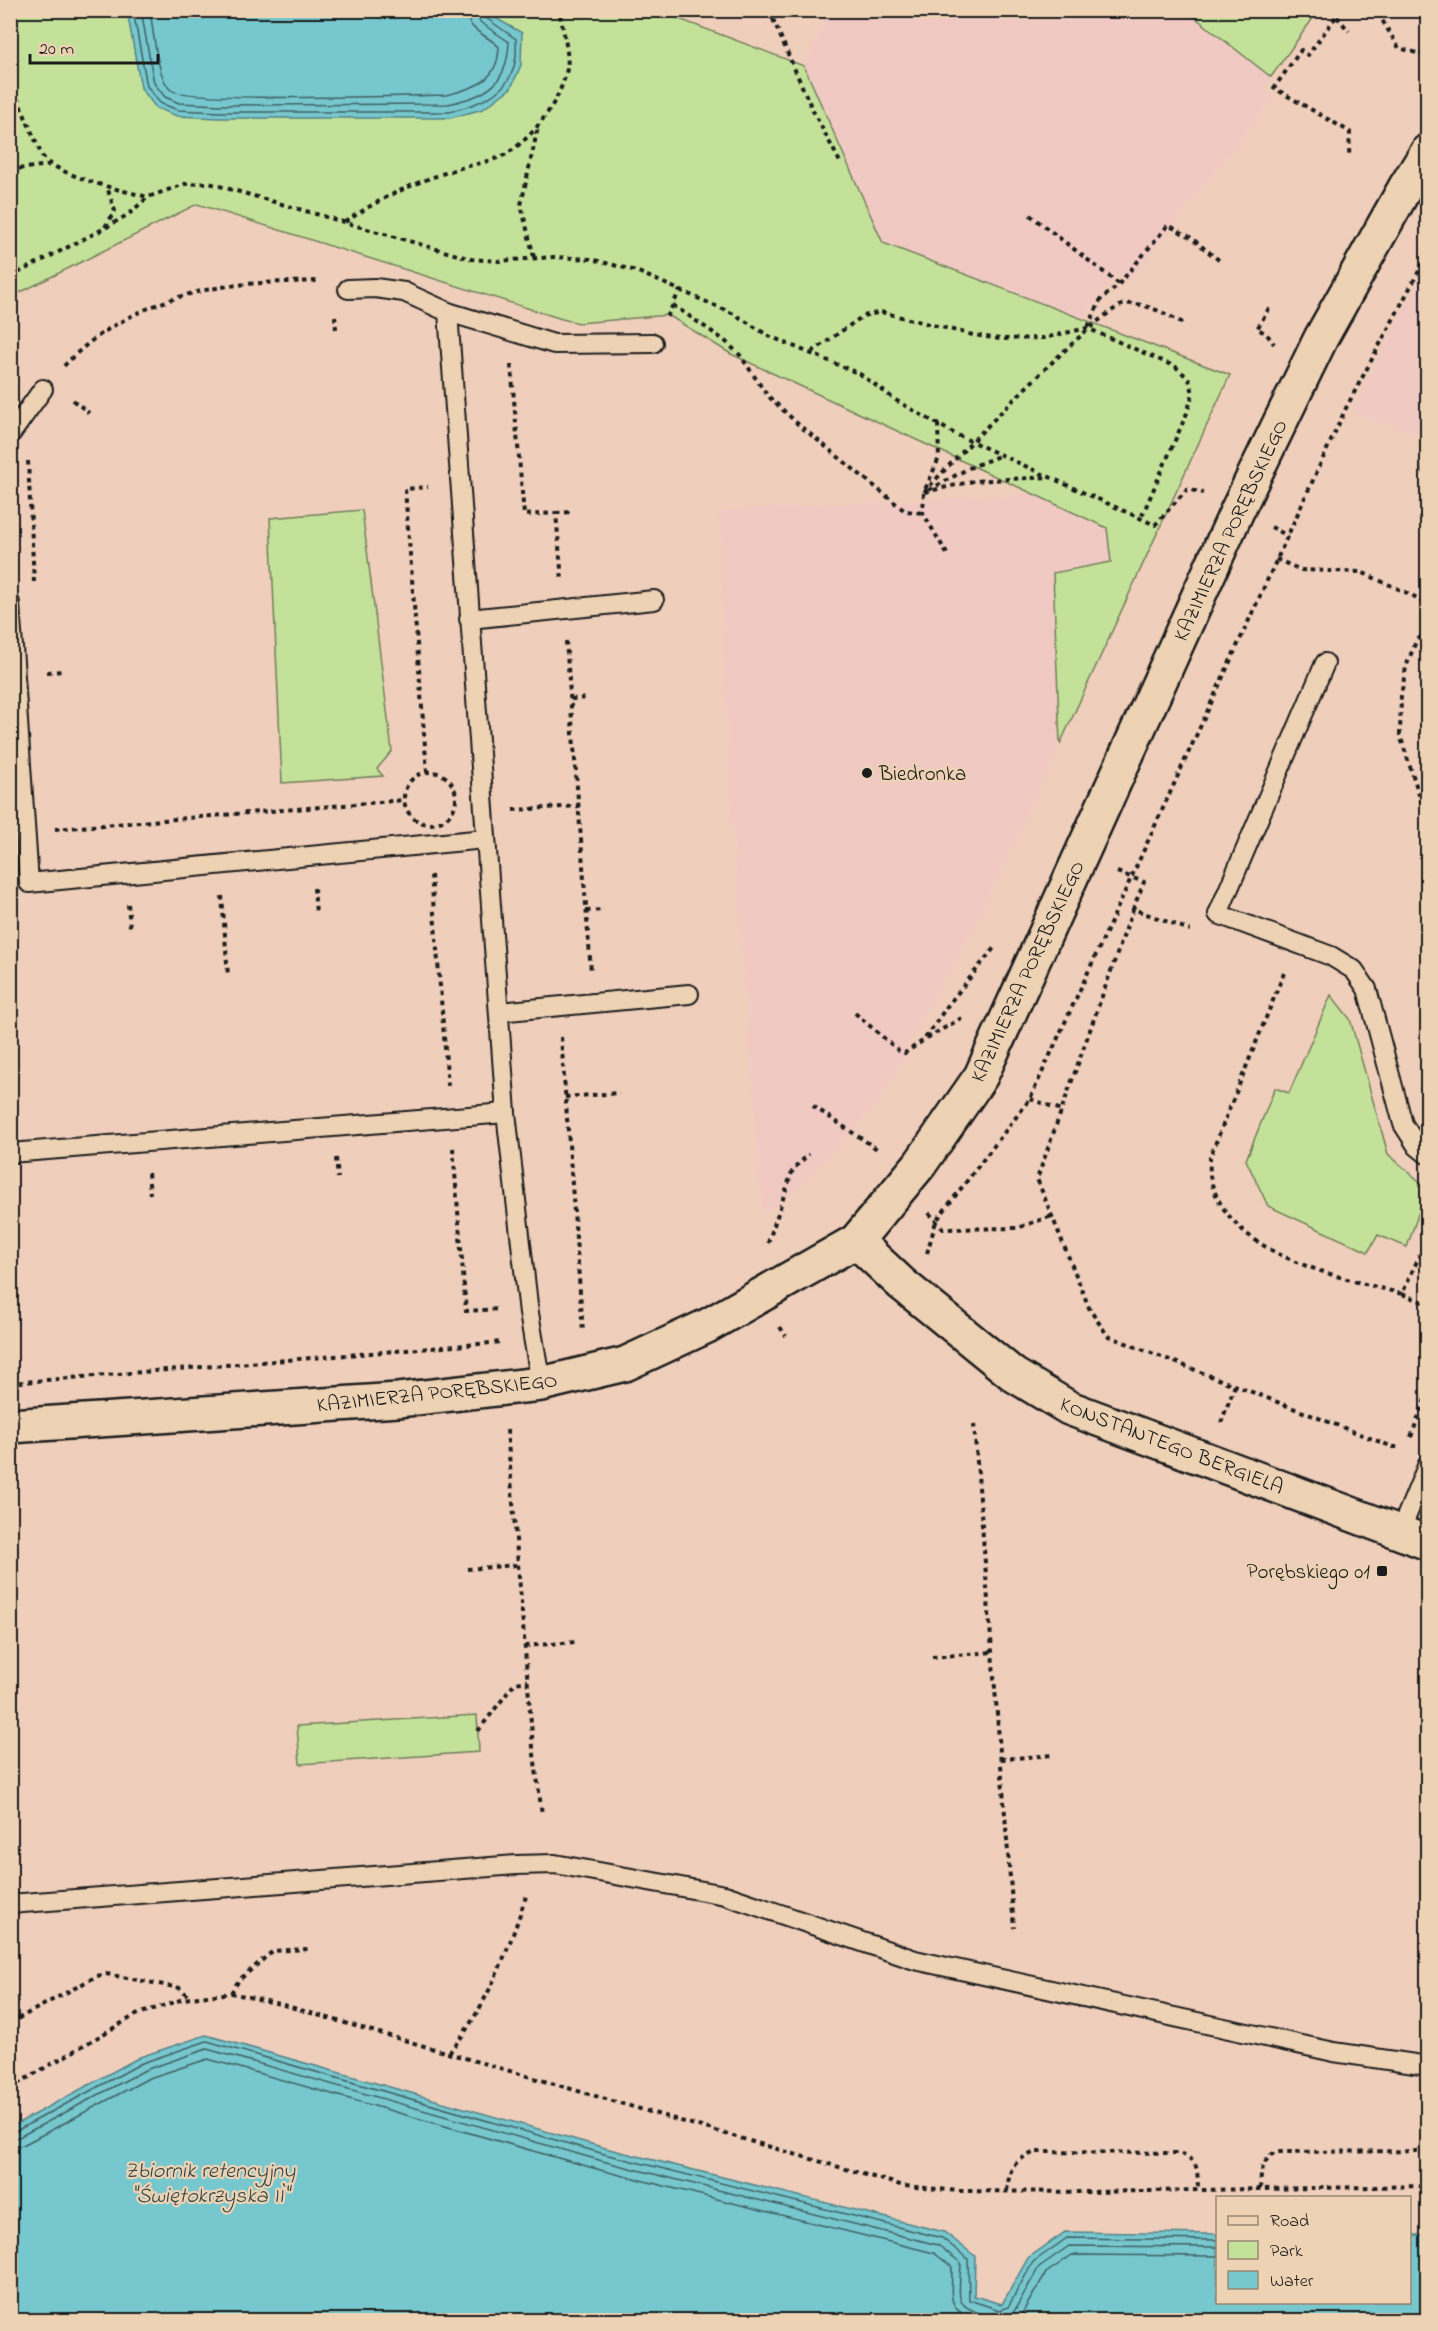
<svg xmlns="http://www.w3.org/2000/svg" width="1438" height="2331" font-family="'Indie Flower',sans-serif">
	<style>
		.built { fill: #f1c9c3 }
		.green { fill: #c4e199; stroke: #707e5a; stroke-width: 1.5 }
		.water { fill: #76c7ce; stroke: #528387; stroke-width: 1.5 }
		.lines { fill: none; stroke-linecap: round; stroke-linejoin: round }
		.shore { stroke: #406063; stroke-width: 1.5 }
		.service-casing { stroke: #1c1c1c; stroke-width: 22 }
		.minor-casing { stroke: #1c1c1c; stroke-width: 38 }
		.tertiary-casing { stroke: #1c1c1c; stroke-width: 38 }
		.path { stroke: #1c1c1c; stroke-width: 4; stroke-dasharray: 4.5 4.5; stroke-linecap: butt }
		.service { stroke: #edd2b4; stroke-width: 18 }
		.minor { stroke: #edd2b4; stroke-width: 33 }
		.tertiary { stroke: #edd2b4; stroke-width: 33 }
		.poi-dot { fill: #1c1c1c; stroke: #edd2b4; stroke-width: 2 }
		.labels { text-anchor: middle; stroke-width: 4.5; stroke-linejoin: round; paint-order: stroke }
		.street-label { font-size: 21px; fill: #1c1c1c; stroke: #edd2b4 }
		.poi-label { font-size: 21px; fill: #1c1c1c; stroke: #edd2b4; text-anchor: start }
		.water-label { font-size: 22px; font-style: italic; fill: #324748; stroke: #edd2b4 }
	</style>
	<rect width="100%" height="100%" fill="#efcebb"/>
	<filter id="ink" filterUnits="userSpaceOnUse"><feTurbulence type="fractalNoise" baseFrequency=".0167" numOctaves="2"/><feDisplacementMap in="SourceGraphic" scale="12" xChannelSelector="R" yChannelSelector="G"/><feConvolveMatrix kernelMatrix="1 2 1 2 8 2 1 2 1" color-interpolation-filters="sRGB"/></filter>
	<g filter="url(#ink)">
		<g class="built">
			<path d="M829,11H1318L1264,88L1274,97L1129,282L1118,274L1083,319L883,243L804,66Z"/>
			<path d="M1427,264V437L1353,413L1372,370Z"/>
			<path d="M1032,494L1107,528L1111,562L1053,574L1060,744L971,935L903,1048L908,1053L876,1106L798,1187L763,1216L729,782L719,511Z"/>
		</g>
		<g class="green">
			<path d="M1194,10H1307L1316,14L1271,77L1192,15Z"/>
			<path d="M11,11H658L804,66L883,243L1230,375L1060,744L1053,573L1111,562L1107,528L731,354L668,315L579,323L562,319L197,204L11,297Z"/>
			<path d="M1425,436L1427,437V481L1422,470Z"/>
			<path d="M362,510L392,751L377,769L383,776L282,783L270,518Z"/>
			<path d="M1331,995L1350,1019L1388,1154L1427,1188L1407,1247L1378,1235L1368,1252L1268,1206L1246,1160L1275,1088L1289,1093Z"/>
			<path d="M477,1715L479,1752L300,1764L297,1726Z"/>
		</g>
		<g class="water">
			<path d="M127,11H483L522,33L521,65L511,88L483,109L450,118H219L177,116L156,108L141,88Z"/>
			<path d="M206,2035L609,2149L944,2232L975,2256L974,2296L1002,2304L1028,2258L1065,2232L1217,2234L1218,2302H1410V2235H1427V2320H11V2127L140,2057Z"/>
		</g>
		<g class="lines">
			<g class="shore">
				<path d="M133,10L147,86L160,103L178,110L220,112H449C476,105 510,94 515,62C517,55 516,46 516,39L486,18L483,10"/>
				<path d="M141,10L154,83L165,97L179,103L220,105L448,104C487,95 507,86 509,42L480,22L475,10"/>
				<path d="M150,10C153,28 157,79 171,90C187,102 410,96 446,95C475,88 498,81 499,47C487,34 467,32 466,10"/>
				<path d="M10,2132L16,2131L142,2063L207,2041L608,2155L942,2238L968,2259L969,2300L1000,2310L1008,2307L1033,2262L1067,2238L1218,2240"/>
				<path d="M10,2139L19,2137L145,2070L207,2049L606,2162L938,2245L961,2263C961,2274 957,2291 961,2301C967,2313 1003,2321 1013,2313L1039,2267L1069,2246L1218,2247"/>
				<path d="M10,2148L23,2145L149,2078L208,2059L604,2171L934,2253L952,2267C952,2295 945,2311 977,2320"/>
				<path d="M1018,2320L1046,2273L1072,2255L1218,2256"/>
			</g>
			<g class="service-casing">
				<g id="service">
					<path d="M348,289L375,288L404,292L448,312L554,344L653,343"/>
					<path d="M448,312L506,1113L529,1313L541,1384"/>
					<path d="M10,435L43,389"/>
					<path d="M10,603L29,883L485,839"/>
					<path d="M469,619L654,600"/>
					<path d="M1325,663L1218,914L1331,956L1354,970L1367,989L1403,1124L1417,1146L1428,1155"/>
					<path d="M499,1012L689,994"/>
					<path d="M10,1153L506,1113"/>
					<path d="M1400,1532L1428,1464"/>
					<path d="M10,1904L516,1865L555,1864L725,1895L915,1960L1334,2052L1428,2066"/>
				</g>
			</g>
			<g class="minor-casing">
				<path id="minor" d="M10,1426L398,1400L541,1384L625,1364L707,1326L856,1241"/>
			</g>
			<g class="tertiary-casing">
				<path id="tertiary" d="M1428,151L1406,186L1321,338L1237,511L981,1076L920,1164L856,1241L902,1284L1014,1375L1069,1408L1428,1543"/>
			</g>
			<g class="path">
				<path d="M775,10L773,19L791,61L812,109L840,162"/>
				<path d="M1331,10L1349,31"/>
				<path d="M1341,10L1308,55L1301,50L1274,88L1350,132L1349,155"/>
				<path d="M1369,10L1379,15L1399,48L1428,56"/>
				<path d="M10,81L42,156C59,177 121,190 148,197"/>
				<path d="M10,170L49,165"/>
				<path d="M1030,215L1119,284"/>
				<path d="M345,222C379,199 413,183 451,171C467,165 494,162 508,153C535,135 560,101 567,69C570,55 562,26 559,10"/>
				<path d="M105,227L115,211L107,187"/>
				<path d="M534,257L521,205L538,127"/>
				<path d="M10,277L105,228L129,214L148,197L185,184L209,183L471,259L498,261L554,257L591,259L636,271L734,314L769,336L860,374L897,401L955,434L1155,525L1187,489L1203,493"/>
				<path d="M673,305L724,340L740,355L767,395L799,425L905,511L923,513"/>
				<path d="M1269,308L1257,329L1266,333L1274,344"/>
				<path d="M335,316L336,329"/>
				<path d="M667,317L680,290"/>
				<path d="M1088,327L1102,297L1110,293L1119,284L1168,225L1190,237L1220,261"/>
				<path d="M812,352L863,316L881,312L973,335L1000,339L1044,338L1087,328L1176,367L1189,379L1193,393L1187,413L1141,518"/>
				<path d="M511,365L524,515L556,513L562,580"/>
				<path d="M64,366C107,319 174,292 237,285C264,282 292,282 320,281"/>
				<path d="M73,400L89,413"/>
				<path d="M938,424L939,458L924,492L923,513L947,554"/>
				<path d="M28,461L34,582"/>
				<path d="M929,490L969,468L1001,455"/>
				<path d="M924,492C949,465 1101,306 1125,304C1146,302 1167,315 1185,324"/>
				<path d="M925,492L974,481L1048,477"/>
				<path d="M556,513L571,512"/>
				<path d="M1271,527L1288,536"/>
				<path d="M1276,559L1301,570L1361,572L1412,595L1428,606"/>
				<path d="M1428,631L1416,641L1406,667L1401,696L1400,735L1428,823"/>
				<path d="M566,641L591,972"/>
				<path d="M47,672L64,671"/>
				<path d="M571,699L587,698"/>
				<circle cx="430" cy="798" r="26"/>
				<path d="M427,772L405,489L428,487"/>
				<path d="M513,810L579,806"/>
				<path d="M55,829L404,800"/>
				<path d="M1117,872L1144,882L1133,909L1190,930"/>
				<path d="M431,875L448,1086"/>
				<path d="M314,888L316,913"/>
				<path d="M222,896L228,976"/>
				<path d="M128,904L130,927"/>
				<path d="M1133,909L1037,1179L1090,1310L1108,1336L1393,1447H1401"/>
				<path d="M586,911L604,910"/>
				<path d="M1284,973L1210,1157C1210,1165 1209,1174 1211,1181C1233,1258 1336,1275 1402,1294L1428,1237"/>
				<path d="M855,1013L899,1051L905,1053L924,1040L948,1005L994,948"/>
				<path d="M561,1037L583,1332"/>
				<path d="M927,1038L965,1016"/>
				<path d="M565,1097L619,1093"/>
				<path d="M1030,1099L1062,1110"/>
				<path d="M813,1106L880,1151"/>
				<path d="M453,1148L466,1311L498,1309"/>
				<path d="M336,1158L338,1178"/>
				<path d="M148,1173L150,1194"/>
				<path d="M929,1213L943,1229L1017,1228L1052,1216"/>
				<path d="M768,1243L793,1169L809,1154"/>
				<path d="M927,1253L936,1221L1030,1099L1346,408L1428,254"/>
				<path d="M1402,1294L1428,1304"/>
				<path d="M780,1327L786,1336"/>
				<path d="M10,1383L503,1342"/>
				<path d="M1221,1423L1235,1385"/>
				<path d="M974,1424L1014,1928"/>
				<path d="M507,1430L533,1747L542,1814"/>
				<path d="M1411,1437L1428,1391"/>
				<path d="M467,1569L517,1565"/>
				<path d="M525,1646L576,1642"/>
				<path d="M932,1657L992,1652"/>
				<path d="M478,1731L515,1683L528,1681"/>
				<path d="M1001,1759L1054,1755"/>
				<path d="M1423,1948H1428"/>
				<path d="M231,1993L239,1980L273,1951L309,1949"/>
				<path d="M10,2023L97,1976L106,1974L180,1988L190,1998"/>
				<path d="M449,2053C486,2008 508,1952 526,1896"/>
				<path d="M10,2088L136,2015L183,1999L231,1993L280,2004L904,2186L959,2191L1089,2192L1428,2186"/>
				<path d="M1260,2189C1261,2173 1261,2162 1275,2152L1428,2151"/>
				<path d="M1007,2191C1010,2167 1012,2162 1035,2152L1179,2153C1200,2161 1197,2170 1198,2190"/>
			</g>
			<use href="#service" class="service"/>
			<use href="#minor" class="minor"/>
			<use href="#tertiary" class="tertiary"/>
		</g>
	</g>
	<g class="poi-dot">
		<circle cx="867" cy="773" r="6"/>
		<rect x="1376" y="1565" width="12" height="12" rx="3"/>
	</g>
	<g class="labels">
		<g class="street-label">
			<text transform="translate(1230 530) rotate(-65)" y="7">KAZIMIERZA PORĘBSKIEGO</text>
			<text transform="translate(1027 971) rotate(-65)" y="7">KAZIMIERZA PORĘBSKIEGO</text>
			<text transform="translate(437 1392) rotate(-6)" y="7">KAZIMIERZA PORĘBSKIEGO</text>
			<text transform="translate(1172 1445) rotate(21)" y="7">KONSTANTEGO BERGIELA</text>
		</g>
		<g class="poi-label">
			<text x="879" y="780">Biedronka</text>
			<text x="1370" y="1578" text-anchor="end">Porębskiego 01</text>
		</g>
		<g class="water-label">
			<text x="210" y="2177">Zbiornik retencyjny<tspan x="210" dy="25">"Świętokrzyska II"</tspan></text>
		</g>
	</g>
	<rect width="1438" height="2331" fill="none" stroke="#edd2b4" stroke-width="36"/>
	<rect x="18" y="18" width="1402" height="2295" fill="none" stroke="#1c1c1c" stroke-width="2" filter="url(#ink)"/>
	<rect x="1216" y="2196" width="195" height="108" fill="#edd2b4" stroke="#998977" stroke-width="1.5"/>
	<rect x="1228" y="2216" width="30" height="9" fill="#edd2b4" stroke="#998977" stroke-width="1.5"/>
	<text x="1270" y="2226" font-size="18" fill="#1c1c1c">Road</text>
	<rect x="1228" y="2241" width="30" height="18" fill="#c4e199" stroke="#998977" stroke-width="1.5"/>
	<text x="1270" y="2256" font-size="18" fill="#1c1c1c">Park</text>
	<rect x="1228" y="2271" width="30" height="18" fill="#76c7ce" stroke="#998977" stroke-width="1.5"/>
	<text x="1270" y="2286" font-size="18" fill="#1c1c1c">Water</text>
	<path d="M30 54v9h128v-9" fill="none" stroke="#1c1c1c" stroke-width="3"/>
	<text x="39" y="54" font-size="18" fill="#1c1c1c" stroke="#edd2b4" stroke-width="4.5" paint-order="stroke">20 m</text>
</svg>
